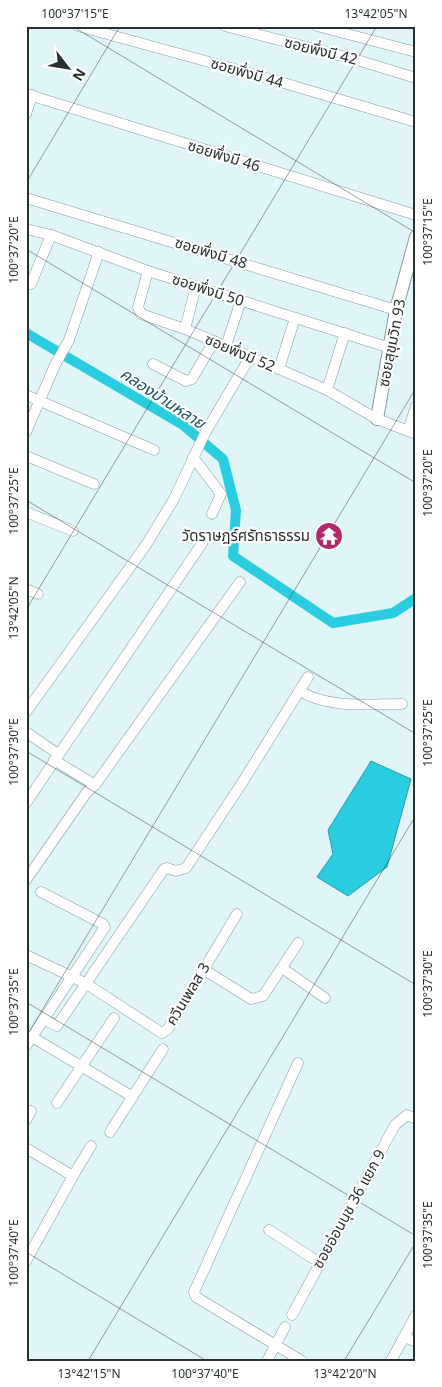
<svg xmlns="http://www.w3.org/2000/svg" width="442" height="1387" font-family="Georgia,'Noto Sans Thai',serif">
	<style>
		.water { fill: #2acddf; stroke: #299eab }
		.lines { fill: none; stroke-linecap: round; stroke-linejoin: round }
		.canal { stroke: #2acddf; stroke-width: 10 }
		.minor-casing { stroke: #869b9e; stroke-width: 11 }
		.tertiary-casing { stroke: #869b9e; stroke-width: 14 }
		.minor { stroke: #fff; stroke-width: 10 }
		.tertiary { stroke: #fff; stroke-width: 12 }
		.ticks { fill: none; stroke: #283132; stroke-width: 1; stroke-opacity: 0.45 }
		.labels { text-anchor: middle; stroke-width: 4.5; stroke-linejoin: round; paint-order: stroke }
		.street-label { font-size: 15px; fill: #283132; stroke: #fff }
		.poi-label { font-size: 15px; fill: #283132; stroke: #fff; text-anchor: end }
		.water-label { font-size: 16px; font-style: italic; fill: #14535b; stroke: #fff }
		.neatline { fill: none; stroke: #283132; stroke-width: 2 }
		.ticks-label { font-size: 12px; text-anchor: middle; fill: #283132 }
	</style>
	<rect width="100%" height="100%" fill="#dff5f8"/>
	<path class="water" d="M371,761L411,779L387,867L348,896L317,877L333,854L328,830Z"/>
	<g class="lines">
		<path class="canal" d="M26,333L183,425L223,459L236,510L233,556L333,623L393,613L416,598"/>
		<g class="minor-casing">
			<g id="minor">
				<path d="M78,26L260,76L416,122"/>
				<path d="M225,26L357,60L416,78"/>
				<path d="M317,26L416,52"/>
				<path d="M26,94L416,215"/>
				<path d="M26,114L32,95"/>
				<path d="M26,198L396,310"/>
				<path d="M26,229L51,235L148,271L390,348"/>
				<path d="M148,271L138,307L141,314L185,329L279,369L327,390L377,419L416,434"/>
				<path d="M31,284L51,235"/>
				<path d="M185,329L196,286"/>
				<path d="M226,346L241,300"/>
				<path d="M153,364L186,381L192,379L214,341"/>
				<path d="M279,369L295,318"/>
				<path d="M327,390L345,333"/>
				<path d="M26,395L154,450"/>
				<path d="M408,431L416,406"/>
				<path d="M26,432L55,365L69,340L99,252"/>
				<path d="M26,456L94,484"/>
				<path d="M193,457L221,494L212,514"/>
				<path d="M26,512L73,531"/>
				<path d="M26,589L38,594"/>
				<path d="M299,691C331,709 367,704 402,704"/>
				<path d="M26,712L146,545L174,499L205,433L250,357"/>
				<path d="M26,732L58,754"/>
				<path d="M54,760L95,785"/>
				<path d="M26,803L203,542"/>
				<path d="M26,880L87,792L95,785L240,582"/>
				<path d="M26,955L85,983L162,1033L168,1029L237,914"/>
				<path d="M282,968L325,998"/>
				<path d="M203,969L251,999L263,996L298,943"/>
				<path d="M44,1019L57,1026L164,869L167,868L176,871L186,868L242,783L308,677"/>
				<path d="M32,1037L133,1097"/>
				<path d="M26,1046L105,927L103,924L41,892"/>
				<path d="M298,1063L194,1292L196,1297L302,1361"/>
				<path d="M57,1103L114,1018"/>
				<path d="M26,1120L31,1111"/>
				<path d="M110,1132L163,1049"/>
				<path d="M26,1148L73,1176L91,1146"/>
				<path d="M269,1230L320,1263"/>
				<path d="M26,1261L73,1176"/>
				<path d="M292,1315L395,1125L407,1115L416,1119"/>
				<path d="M404,1337L416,1342"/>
				<path d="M267,1361L285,1327"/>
				<path d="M391,1361L416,1315"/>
			</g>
		</g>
		<g class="tertiary-casing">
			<path id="tertiary" d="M377,419L396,310L416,237"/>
		</g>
		<use href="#minor" class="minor"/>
		<use href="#tertiary" class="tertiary"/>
	</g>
	<path class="ticks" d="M72,26L416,233M26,183L120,26M26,249L416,483M26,500L416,734M26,610L377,26M26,751L416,985M26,1002L416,1236M26,1037L416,388M26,1252L207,1361M88,1361L416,815M344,1361L416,1242"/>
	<defs>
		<g id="temple-disc" transform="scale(1.4375)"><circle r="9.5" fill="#b2296a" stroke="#fff"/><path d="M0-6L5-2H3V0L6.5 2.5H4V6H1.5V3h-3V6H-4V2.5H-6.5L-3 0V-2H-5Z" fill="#fff"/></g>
	</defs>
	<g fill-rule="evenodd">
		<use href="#temple-disc" x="329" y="536"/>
	</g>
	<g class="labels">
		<g class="street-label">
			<text transform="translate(321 51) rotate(14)" y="5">ซอยพึ่งมี 42</text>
			<text transform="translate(247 73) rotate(16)" y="5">ซอยพึ่งมี 44</text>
			<text transform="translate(224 156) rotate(17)" y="5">ซอยพึ่งมี 46</text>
			<text transform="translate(211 253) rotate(17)" y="5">ซอยพึ่งมี 48</text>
			<text transform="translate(208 290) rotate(18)" y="5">ซอยพึ่งมี 50</text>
			<text transform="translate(392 343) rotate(-79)" y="5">ซอยสุขุมวิท 93</text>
			<text transform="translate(240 353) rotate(23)" y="5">ซอยพึ่งมี 52</text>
			<text transform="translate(188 994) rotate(-59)" y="5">ควีนเพลส 3</text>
			<text transform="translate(349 1209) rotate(-61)" y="5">ซอยอ่อนนุช 36 แยก 9</text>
		</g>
		<g class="poi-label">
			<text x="310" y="541">วัดราษฎร์ศรัทธาธรรม</text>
		</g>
		<g class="water-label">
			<text transform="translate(163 398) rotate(33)" y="6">คลองบ้านหลาย</text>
		</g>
	</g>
	<rect width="442" height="1387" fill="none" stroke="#ffffff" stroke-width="55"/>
	<g transform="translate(68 68) rotate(121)" stroke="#ffffff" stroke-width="4" paint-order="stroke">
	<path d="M0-4L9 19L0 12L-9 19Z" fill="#283132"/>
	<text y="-8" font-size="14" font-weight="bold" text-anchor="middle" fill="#283132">N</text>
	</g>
	<rect x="28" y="28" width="386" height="1332" class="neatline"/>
	<g class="ticks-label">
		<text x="75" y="18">100°37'15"E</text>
		<text x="376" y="18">13°42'05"N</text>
		<text transform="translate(428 232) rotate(-90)" y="4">100°37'15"E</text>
		<text transform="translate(14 250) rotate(-90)" y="4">100°37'20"E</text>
		<text transform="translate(428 483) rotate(-90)" y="4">100°37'20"E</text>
		<text transform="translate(14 501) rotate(-90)" y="4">100°37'25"E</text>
		<text transform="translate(14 608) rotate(-90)" y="4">13°42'05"N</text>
		<text transform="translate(428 733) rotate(-90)" y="4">100°37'25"E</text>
		<text transform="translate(14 752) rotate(-90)" y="4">100°37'30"E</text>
		<text transform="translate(428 984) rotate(-90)" y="4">100°37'30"E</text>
		<text transform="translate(14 1002) rotate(-90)" y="4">100°37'35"E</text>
		<text transform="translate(428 1235) rotate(-90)" y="4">100°37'35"E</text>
		<text transform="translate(14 1253) rotate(-90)" y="4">100°37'40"E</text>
		<text x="89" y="1378">13°42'15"N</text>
		<text x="205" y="1378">100°37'40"E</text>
		<text x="345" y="1378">13°42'20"N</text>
	</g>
</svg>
